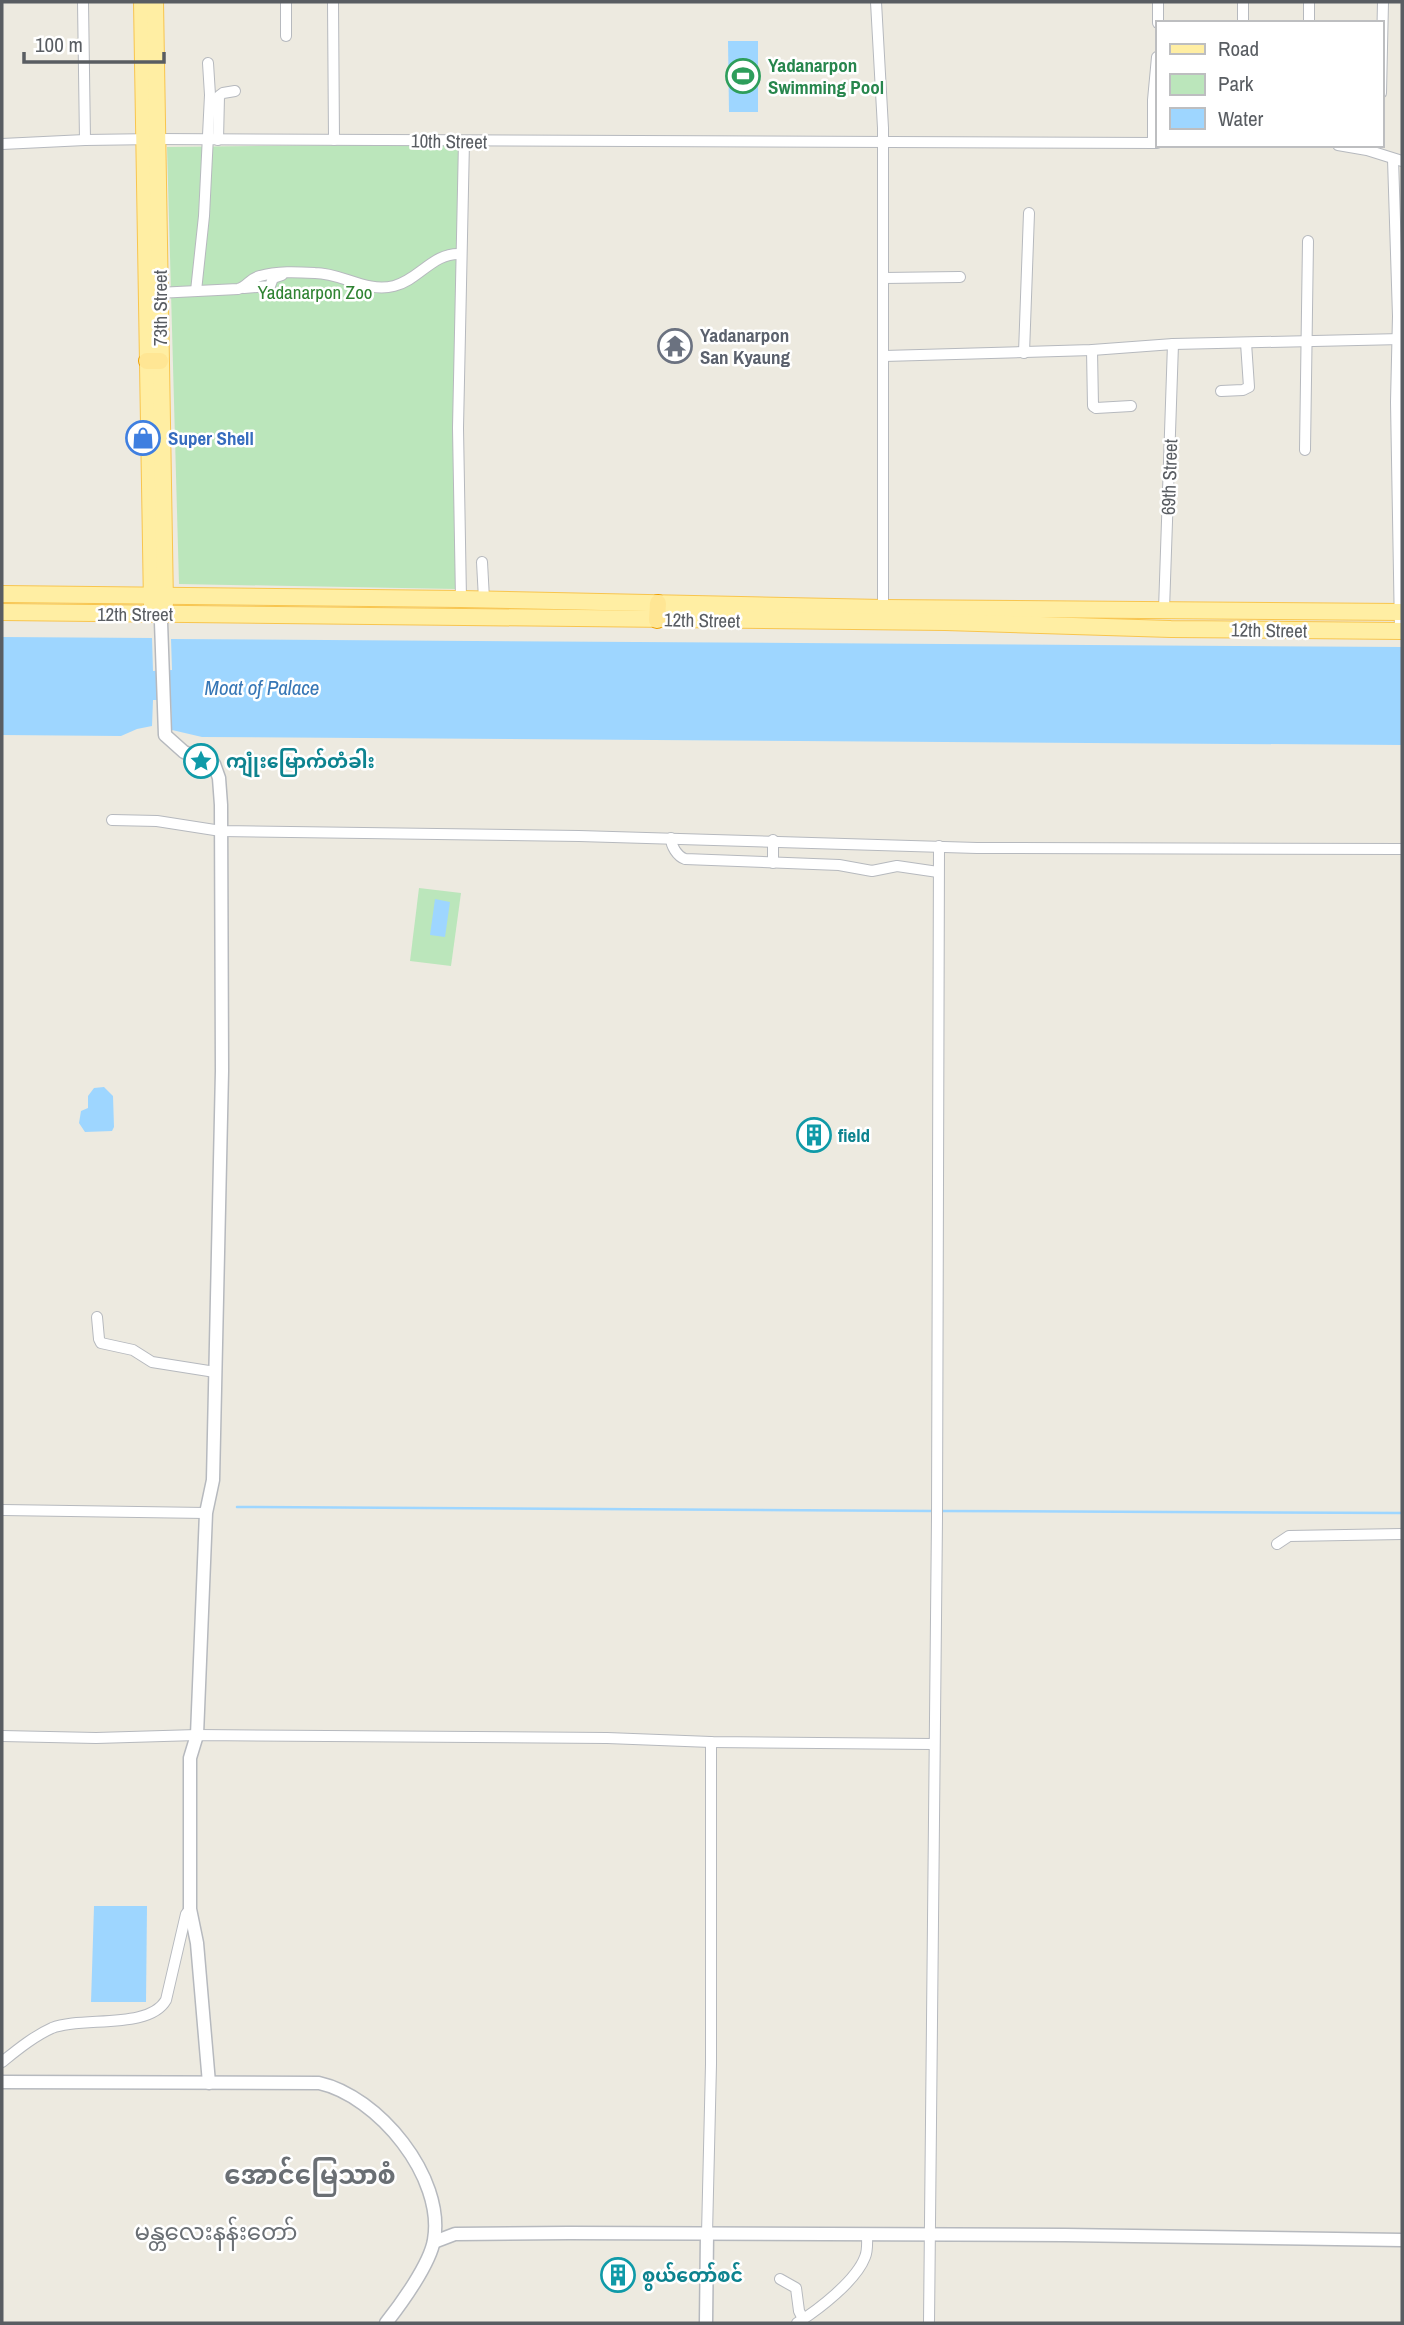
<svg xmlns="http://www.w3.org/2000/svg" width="1404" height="2325" font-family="'Archivo Narrow','Noto Sans Myanmar',sans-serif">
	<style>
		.green { fill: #bbe6bb }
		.water { fill: #9ed6ff }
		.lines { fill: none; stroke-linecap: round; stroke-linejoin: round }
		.stream { stroke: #9ed6ff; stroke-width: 2.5 }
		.minor-casing { stroke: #b6b9be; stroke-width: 12 }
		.tertiary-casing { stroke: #b6b9be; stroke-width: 15 }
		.primary-casing { stroke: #f8c54e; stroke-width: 18 }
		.trunk-casing { stroke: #ed9f00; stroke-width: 18 }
		.minor { stroke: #fff; stroke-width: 10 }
		.tertiary { stroke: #fff; stroke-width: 12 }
		.primary { stroke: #ffeea3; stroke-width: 16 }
		.trunk { stroke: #ffe694; stroke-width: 16 }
		.labels { text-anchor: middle; stroke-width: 5; stroke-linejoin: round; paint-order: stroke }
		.leisure-label { font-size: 19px; font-weight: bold; fill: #27864d; stroke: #fff; text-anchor: start }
		.street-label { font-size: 19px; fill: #595d62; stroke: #fff }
		.park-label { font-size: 19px; fill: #2f8332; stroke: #fff }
		.worship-label { font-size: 19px; font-weight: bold; fill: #5b616d; stroke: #fff; text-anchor: start }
		.shop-label { font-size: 19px; font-weight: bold; fill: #366cbe; stroke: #fff; text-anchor: start }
		.culture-label { font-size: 19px; font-weight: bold; fill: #0d838f; stroke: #fff; text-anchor: start }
		.water-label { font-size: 21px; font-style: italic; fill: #3777b6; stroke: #fff }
		.quarter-label { font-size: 23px; fill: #6a6f74; stroke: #fff }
		.district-label { font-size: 26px; font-weight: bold; fill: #6a6f74; stroke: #fff }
	</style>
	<rect width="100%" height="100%" fill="#edeae0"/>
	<g class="green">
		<path d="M459,144L456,589L179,584L167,147Z"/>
		<path d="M419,888L461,893L451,966L410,961Z"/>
	</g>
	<g class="water">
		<path d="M728,41H758V112H729Z"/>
		<path d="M2,637L152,638L153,671L172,670L171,639L1402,647V745L202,737L172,730L171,700H153L152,726L137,729L121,736L2,735Z"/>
		<path d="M435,899L450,902L445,937L430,935Z"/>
		<path d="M104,1087L113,1096L114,1127L112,1131L85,1132L79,1123L81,1111L88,1108V1096L94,1088Z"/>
		<path d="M94,1906H147L146,2002H91Z"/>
	</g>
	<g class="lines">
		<g class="stream">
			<path d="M237,1507L933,1511"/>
			<path d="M940,1511L1402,1513"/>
		</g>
		<g class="minor-casing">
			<g id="minor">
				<path d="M83,2L85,140"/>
				<path d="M286,2V36"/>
				<path d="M333,2L334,140"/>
				<path d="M876,2L883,128V614"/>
				<path d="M1309,2V23"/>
				<path d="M1158,23V2"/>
				<path d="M1243,23V2"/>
				<path d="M1381,93L1383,2"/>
				<path d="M218,140L219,96L223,93L235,91"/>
				<path d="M1153,143V100L1157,57"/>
				<path d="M2,144L85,140L156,139L1157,143"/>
				<path d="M1338,145L1367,150L1402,161"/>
				<path d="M1393,159L1398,316L1396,402L1400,631"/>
				<path d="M884,278L960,277"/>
				<path d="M244,288L270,286L273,278L282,275"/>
				<path d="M196,291L204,216L210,95L208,63"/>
				<path d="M157,293L238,289C247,287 250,278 260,276C277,271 297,272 315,273C342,273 366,293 394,286C419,280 433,252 461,254"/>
				<path d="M1092,350L1093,406L1096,408L1131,406"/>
				<path d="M1024,353L1029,213"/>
				<path d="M884,356L1092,350L1173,344L1402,339"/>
				<path d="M1221,391L1243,390L1249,387L1246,343"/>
				<path d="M1305,450L1308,241"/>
				<path d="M482,562L484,599"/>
				<path d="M461,599L458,428L464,141"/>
				<path d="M1164,610L1173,344"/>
				<path d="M112,820L157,821L221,831L579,836L977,848L1402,849"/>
				<path d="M671,838C671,846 677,856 685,859L839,865L872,871L897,866L938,872"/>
				<path d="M773,840V863"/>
				<path d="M97,1317L99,1339L101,1343L133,1350L152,1362L215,1372"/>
				<path d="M2,1510L206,1513"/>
				<path d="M1277,1544L1289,1536L1402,1534"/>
				<path d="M2,1736L96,1738L197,1735L607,1738L711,1742L933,1744"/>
				<path d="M2,2062C17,2050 34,2036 52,2028C82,2016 149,2030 166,2000L186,1914L190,1909"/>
				<path d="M707,2234L711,2064V1742"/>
				<path d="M780,2279L796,2288L799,2311L803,2319"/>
				<path d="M797,2323C818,2310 856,2281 865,2257C868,2250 867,2242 867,2235"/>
				<path d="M929,2323L937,1518L939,846"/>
			</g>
		</g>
		<g class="tertiary-casing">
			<g id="tertiary">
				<path d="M165,614L161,622L165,735L184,752L214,764L219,778L221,805L222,1071L213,1480L206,1513L197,1735L190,1758V1909L197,1943L209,2083"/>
				<path d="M2,2082L319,2083C378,2096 445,2177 434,2240C430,2264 401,2304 386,2323"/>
				<path d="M434,2242L455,2234L569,2233L1065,2235L1402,2240"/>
				<path d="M706,2323L707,2234"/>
			</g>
		</g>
		<g class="primary-casing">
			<g id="primary">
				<path d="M142,2L152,605"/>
				<path d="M155,2L165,604"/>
				<path d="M2,594L461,599L883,608L1402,612"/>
				<path d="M2,612L945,622L1171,629L1402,631"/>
			</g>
		</g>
		<g class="trunk-casing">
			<g id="trunk">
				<path d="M147,361H160"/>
				<path d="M657,620L658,603"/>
			</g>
		</g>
		<use href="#minor" class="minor"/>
		<use href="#tertiary" class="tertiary"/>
		<use href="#primary" class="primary"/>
		<use href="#trunk" class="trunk"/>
	</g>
	<defs>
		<g id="stadium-ring" transform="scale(1.75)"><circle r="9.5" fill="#fff" stroke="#2e9e5b" stroke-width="1.5"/><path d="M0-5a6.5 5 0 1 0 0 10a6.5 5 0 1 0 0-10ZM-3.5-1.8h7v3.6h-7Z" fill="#2e9e5b"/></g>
		<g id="temple-ring" transform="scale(1.75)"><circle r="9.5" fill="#fff" stroke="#6b7280" stroke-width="1.5"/><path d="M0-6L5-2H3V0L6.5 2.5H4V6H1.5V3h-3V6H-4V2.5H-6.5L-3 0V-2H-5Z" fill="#6b7280"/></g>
		<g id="shop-ring" transform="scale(1.75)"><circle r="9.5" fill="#fff" stroke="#3f7fe0" stroke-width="1.5"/><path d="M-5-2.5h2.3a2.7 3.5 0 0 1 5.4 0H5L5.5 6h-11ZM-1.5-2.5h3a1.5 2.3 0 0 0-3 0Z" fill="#3f7fe0"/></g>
		<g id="sight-ring" transform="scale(1.75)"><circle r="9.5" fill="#fff" stroke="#0f9aa8" stroke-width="1.5"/><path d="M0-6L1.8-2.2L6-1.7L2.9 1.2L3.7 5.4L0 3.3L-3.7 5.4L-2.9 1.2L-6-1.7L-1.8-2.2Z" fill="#0f9aa8"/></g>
		<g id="building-ring" transform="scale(1.75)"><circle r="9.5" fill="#fff" stroke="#0f9aa8" stroke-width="1.5"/><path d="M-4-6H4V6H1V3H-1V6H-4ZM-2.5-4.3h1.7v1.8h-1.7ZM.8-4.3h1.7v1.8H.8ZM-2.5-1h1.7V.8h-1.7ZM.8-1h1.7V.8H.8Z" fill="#0f9aa8"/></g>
	</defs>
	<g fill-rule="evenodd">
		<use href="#stadium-ring" x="743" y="76"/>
		<use href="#temple-ring" x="675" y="346"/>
		<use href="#shop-ring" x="143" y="438"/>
		<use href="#sight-ring" x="201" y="761"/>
		<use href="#building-ring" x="814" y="1135"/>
		<use href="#building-ring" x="618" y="2275"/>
	</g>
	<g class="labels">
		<g class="leisure-label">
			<text x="768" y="72">Yadanarpon<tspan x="768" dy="22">Swimming Pool</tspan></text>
		</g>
		<g class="street-label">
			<text transform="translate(449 141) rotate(1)" y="7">10th Street</text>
			<text transform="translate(160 308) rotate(-90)" y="7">73th Street</text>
			<text transform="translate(1169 477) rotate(-88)" y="7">69th Street</text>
			<text x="135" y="621">12th Street</text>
			<text transform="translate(702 620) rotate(1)" y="7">12th Street</text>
			<text transform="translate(1269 630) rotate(1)" y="7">12th Street</text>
		</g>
		<g class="park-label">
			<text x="315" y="299">Yadanarpon Zoo</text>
		</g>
		<g class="worship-label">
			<text x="700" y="342">Yadanarpon<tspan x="700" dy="22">San Kyaung</tspan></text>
		</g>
		<g class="shop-label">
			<text x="168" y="445">Super Shell</text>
		</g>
		<g class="culture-label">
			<text x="226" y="768">ကျုံးမြောက်တံခါး</text>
			<text x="838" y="1142">field</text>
			<text x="642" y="2282">စွယ်တော်စင်</text>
		</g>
		<g class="water-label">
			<text x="262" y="695">Moat of Palace</text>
		</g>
		<g class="quarter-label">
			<text x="216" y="2240">မန္တလေးနန်းတော်</text>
		</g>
		<g class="district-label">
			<text x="310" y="2184">အောင်မြေသာစံ</text>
		</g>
	</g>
	<rect width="1404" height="2325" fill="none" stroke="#595d62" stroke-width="7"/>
	<rect x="1156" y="21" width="228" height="126" fill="#ffffff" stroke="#bdbec0" stroke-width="2"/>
	<rect x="1170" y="44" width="35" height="10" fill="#ffeea3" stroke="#bdbec0" stroke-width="2"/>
	<text x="1218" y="56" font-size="21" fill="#595d62">Road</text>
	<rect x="1170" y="74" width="35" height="21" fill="#bbe6bb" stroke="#bdbec0" stroke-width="2"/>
	<text x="1218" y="91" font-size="21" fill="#595d62">Park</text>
	<rect x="1170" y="108" width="35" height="21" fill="#9ed6ff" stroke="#bdbec0" stroke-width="2"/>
	<text x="1218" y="126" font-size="21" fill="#595d62">Water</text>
	<path d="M24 52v10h140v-10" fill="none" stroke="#595d62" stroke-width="3.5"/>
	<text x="35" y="52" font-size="21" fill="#595d62" stroke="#ffffff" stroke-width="5" paint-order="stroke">100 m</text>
</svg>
